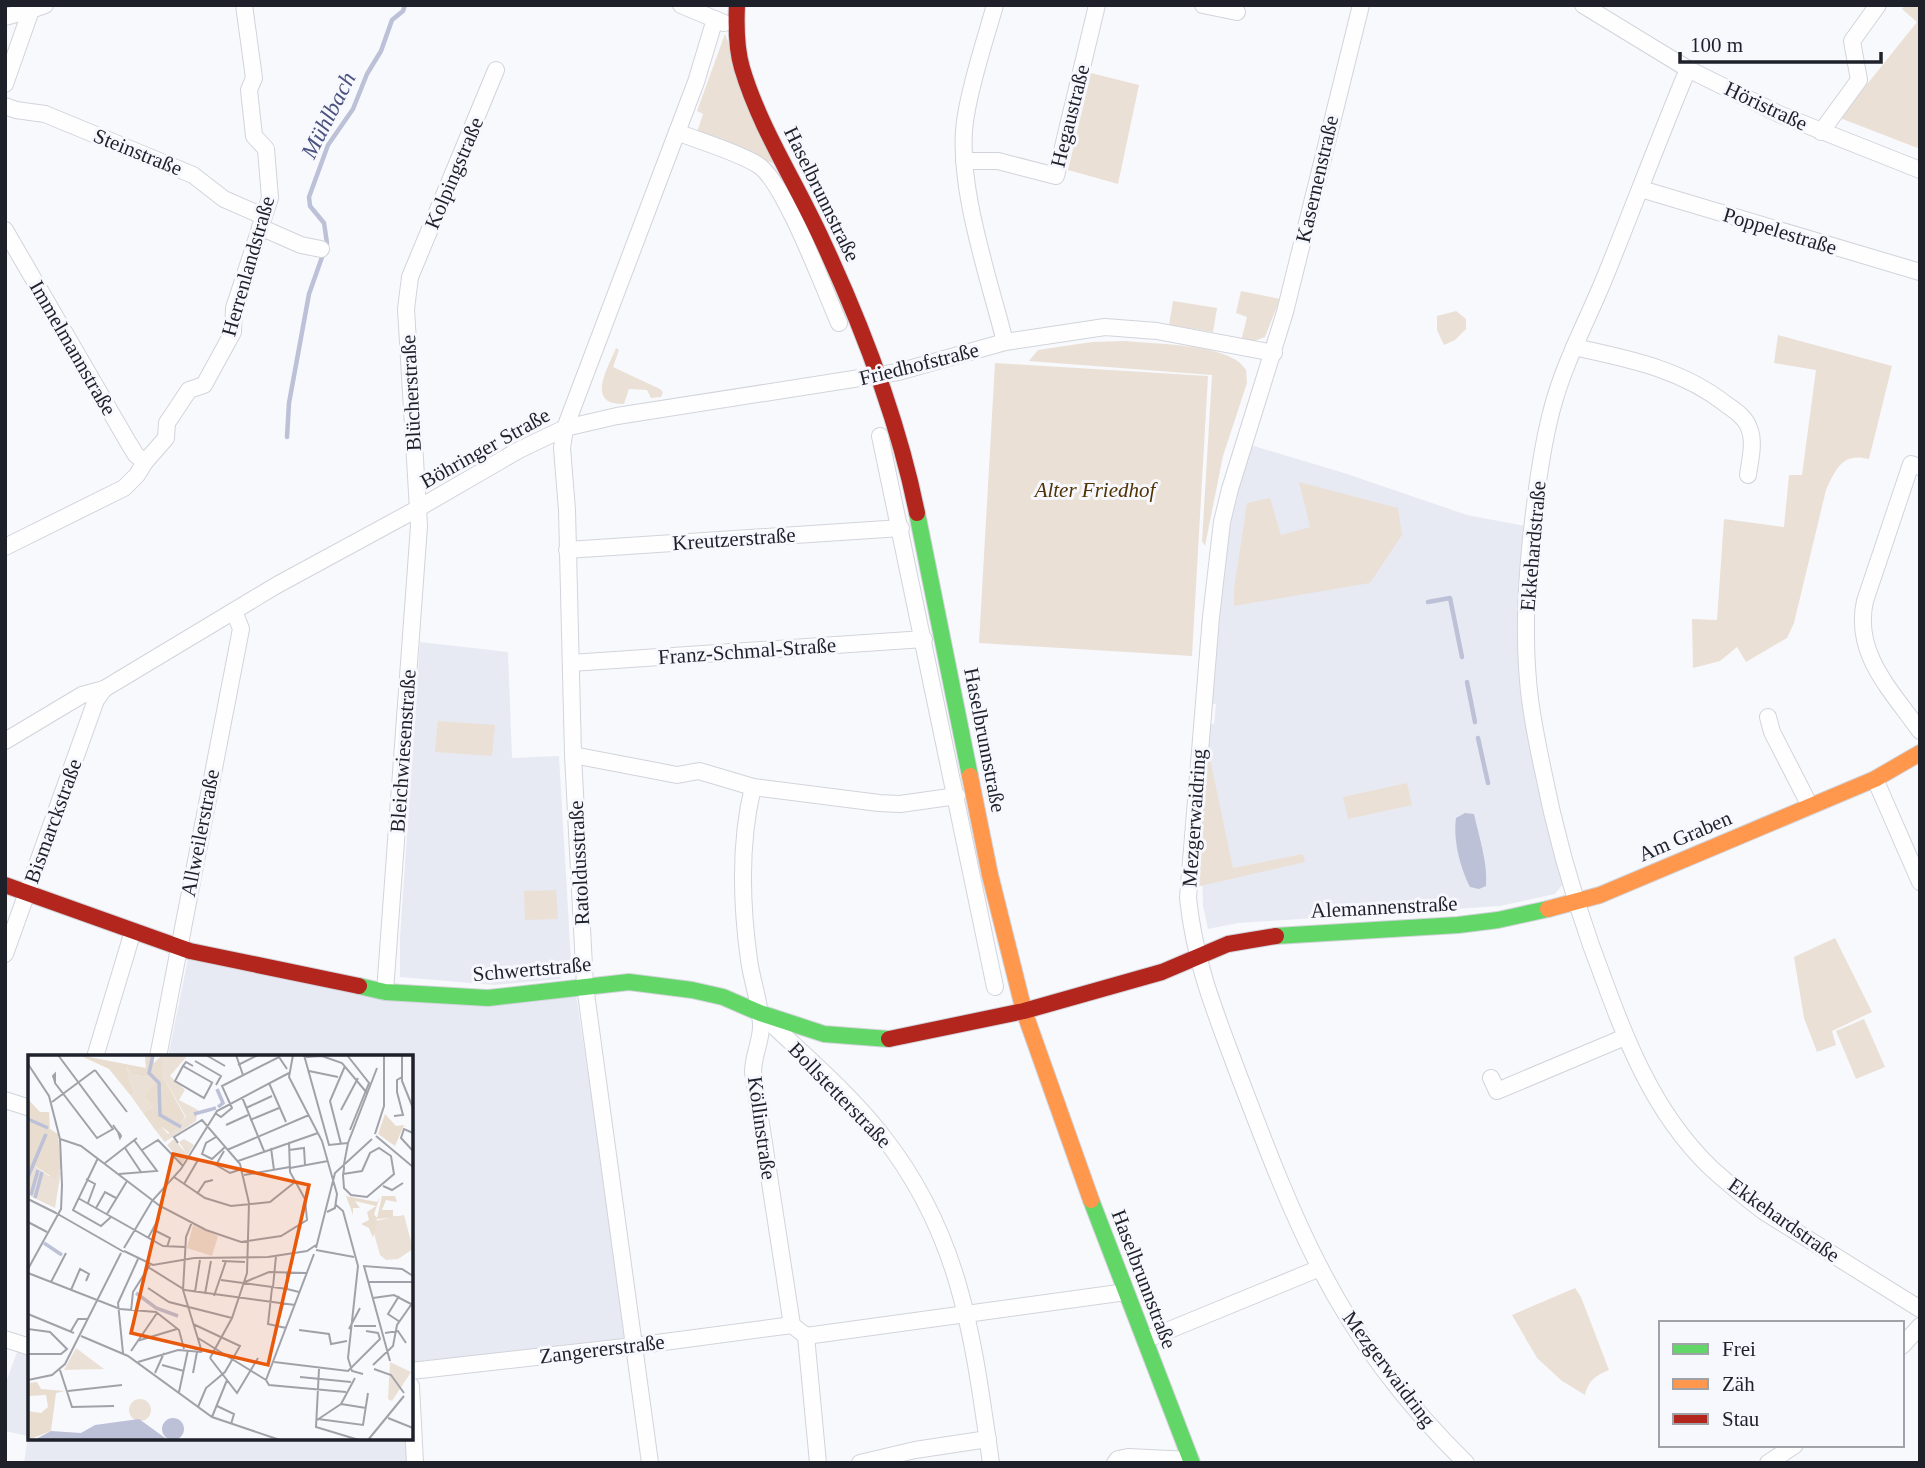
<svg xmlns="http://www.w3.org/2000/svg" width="1925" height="1468" font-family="'Times New Roman',serif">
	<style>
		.built { fill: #e8eaf3 }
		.green { fill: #eae0d6 }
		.water { fill: #bcc1d7 }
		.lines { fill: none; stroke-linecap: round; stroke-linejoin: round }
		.stream { stroke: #bcc1d7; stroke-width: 4.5 }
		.street-casing { stroke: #d2d4db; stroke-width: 18 }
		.fast-casing { stroke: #d2d4db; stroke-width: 18 }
		.slow-casing { stroke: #d2d4db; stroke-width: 18 }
		.jam-casing { stroke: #d2d4db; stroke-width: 18 }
		.street { stroke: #fefeff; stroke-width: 16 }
		.fast { stroke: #63d668; stroke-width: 16 }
		.slow { stroke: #ff974d; stroke-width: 16 }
		.jam { stroke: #b3261e; stroke-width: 16 }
		.labels { text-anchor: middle; stroke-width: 6; stroke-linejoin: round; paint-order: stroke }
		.street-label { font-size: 21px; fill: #1e202a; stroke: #f7f8fe }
		.park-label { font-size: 21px; font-style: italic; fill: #513200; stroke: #f7f8fe }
		.water-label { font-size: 23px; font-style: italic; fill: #4b527f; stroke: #f7f8fe }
		.inset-river { fill: none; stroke: #bcc1d7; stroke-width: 3.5 }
		.inset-road { fill: none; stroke: #a1a2a9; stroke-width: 2 }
		.view { fill: #e8590c; fill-opacity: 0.15; stroke: #e8590c; stroke-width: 3.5 }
		.inset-edge { fill: none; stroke: #1e202a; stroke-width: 3.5 }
	</style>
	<rect width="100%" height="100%" fill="#f8f9fd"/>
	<g class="built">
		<path d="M1244,443L1344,473L1467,515L1525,526L1521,598L1564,883L1555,894L1500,906L1238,923L1208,929L1203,906L1200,817L1201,723L1214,724L1216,704L1203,703L1212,598Z"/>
		<path d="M420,642L508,652L512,758L559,756L571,961L562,972L561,979L494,985L400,977V937Z"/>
		<path d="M188,959L380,995H576L630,1343L411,1367V1057H168Z"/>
		<path d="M17,1352L30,1356V1438H409V1463H24L28,1436L5,1431V1385Z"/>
	</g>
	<g class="green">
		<path d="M1905,5H1920V149L1840,118L1917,22L1902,9Z"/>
		<path d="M725,34L775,164L696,135L703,114L697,111Z"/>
		<path d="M1091,73L1139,85L1118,184L1068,170Z"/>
		<path d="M1241,291L1280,299L1265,337L1249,343L1241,341L1247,317L1236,313Z"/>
		<path d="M1173,301L1217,308L1213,332L1169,325Z"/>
		<path d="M1456,311L1466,319V329L1455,340L1444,345L1437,330V316Z"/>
		<path d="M1778,335L1892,366L1869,459C1842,452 1836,469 1826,490L1794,623L1787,638L1746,662L1737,647L1720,661L1693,668L1692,619L1717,620L1724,519L1784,527L1789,475H1802L1816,370L1774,363Z"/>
		<path d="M1125,341C1155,344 1208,344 1234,359C1239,361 1243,366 1246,370L1247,383L1223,456L1205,546L1202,541L1212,375L1029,361L1038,350L1092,342Z"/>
		<path d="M616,348L619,350L613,367L660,389L663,392L661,397L651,398L647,390L629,389L624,404C585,405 608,368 616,348Z"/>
		<path d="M995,363L1208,376L1192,656L979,643Z"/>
		<path d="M1299,482L1398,508L1402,535L1370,583L1234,606V589L1247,503L1270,498L1281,535L1310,527Z"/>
		<path d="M438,721L495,725L492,756L435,752Z"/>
		<path d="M1210,759L1233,868L1303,854L1305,862L1192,888L1201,760Z"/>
		<path d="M1407,783L1412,805L1348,819L1343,797Z"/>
		<path d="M556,890L558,919L525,920L524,891Z"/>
		<path d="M1835,938L1872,1012L1832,1031L1836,1045L1817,1052L1804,1018L1794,957Z"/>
		<path d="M1864,1019L1885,1067L1856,1079L1836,1031Z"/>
		<path d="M1575,1288L1581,1297L1609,1370C1595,1376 1589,1380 1585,1395L1562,1381L1537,1358L1512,1315Z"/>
	</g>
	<path class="water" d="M1465,813L1474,814C1479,837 1488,863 1486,886L1479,889L1470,887C1460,867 1453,840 1456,818Z"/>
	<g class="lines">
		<g class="stream">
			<path d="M287,437L289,403L309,294L327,243L324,223L310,206L309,197L328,145L353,109L367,74L381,51L392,20L403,11L405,5"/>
			<path d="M1428,602L1450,598L1462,657"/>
			<path d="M1467,682L1475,722"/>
			<path d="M1478,738L1488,783"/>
		</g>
		<g class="street-casing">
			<g id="street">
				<path d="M681,5L724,23"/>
				<path d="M995,5C985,41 972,78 966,115C954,179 989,278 1005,342"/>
				<path d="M1203,5L1237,12"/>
				<path d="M1361,5L1285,312L1230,489L1222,522L1211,617L1188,898C1195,965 1216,1014 1239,1076C1264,1141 1288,1206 1320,1268C1357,1340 1408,1406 1466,1463"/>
				<path d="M1583,5L1688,69L1779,114L1920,170"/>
				<path d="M5,17L31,10"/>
				<path d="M1688,69C1659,138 1633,208 1605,277C1587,321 1564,363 1552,409C1543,443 1538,478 1534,513C1527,569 1523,624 1528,680C1530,709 1536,737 1542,766C1554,827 1570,886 1591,945C1621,1026 1647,1106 1710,1167C1727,1183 1745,1197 1763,1211L1920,1309"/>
				<path d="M5,84L31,10L45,5"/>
				<path d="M5,106L16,110L45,114L193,175L224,199L263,216"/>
				<path d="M677,132C699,141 738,152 758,165C784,181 824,289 839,323"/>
				<path d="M1821,132L1859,80L1852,41L1878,5"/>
				<path d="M964,161H998L1056,176L1097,5"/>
				<path d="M1641,189L1920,272"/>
				<path d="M260,227L301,245L321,249"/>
				<path d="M5,230L128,442L136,455L145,462"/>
				<path d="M1574,347C1629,359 1682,369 1727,405C1736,411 1746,418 1749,428C1755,442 1750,460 1748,475"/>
				<path d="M880,436L995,987"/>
				<path d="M1920,467L1911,464L1865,601C1853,654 1892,691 1920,731"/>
				<path d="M5,547L124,488L137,475L145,462L166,438L167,423L189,390L204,385L233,332L234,308L270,198L266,149L254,136L249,90L254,78L244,5"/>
				<path d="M567,550L901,528"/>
				<path d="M571,663L924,639"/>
				<path d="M1768,717L1772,732L1810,806"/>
				<path d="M5,741L82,695L104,689L277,585L417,509L519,450L565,428L617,416L898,372L1005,342L1105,327L1157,331L1274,353"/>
				<path d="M573,755L677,775L699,771L753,787L879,803L900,804L957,796"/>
				<path d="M1875,779L1920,882"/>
				<path d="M753,787C739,844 741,902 749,960C752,981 760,1003 761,1024C762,1040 753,1055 753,1072L792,1325L806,1336L818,1463"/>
				<path d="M5,954L96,700L104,689"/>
				<path d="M385,992L419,526L406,309L410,277L496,70"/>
				<path d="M764,1017C804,1055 847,1091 881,1134C962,1236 973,1339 991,1463"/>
				<path d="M95,1057L133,931"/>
				<path d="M158,1057L241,629L234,611"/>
				<path d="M1491,1078L1497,1091L1625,1037"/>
				<path d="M5,1100L30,1108"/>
				<path d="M806,1336L1126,1292"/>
				<path d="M5,1339L30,1347"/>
				<path d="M1145,1340L1320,1268"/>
				<path d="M1902,1346L1920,1326"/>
				<path d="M411,1371L634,1346L792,1325"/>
				<path d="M411,1386L415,1463"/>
				<path d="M650,1463L585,986L573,755L567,510L562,448L565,428L696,82L715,19"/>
				<path d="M860,1463L915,1450L988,1439"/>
				<path d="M1115,1463L1118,1459L1128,1457L1191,1460"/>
				<path d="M1768,1463L1795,1445"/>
			</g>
		</g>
		<g class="fast-casing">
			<g id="fast">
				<path d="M917,513L970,776"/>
				<path d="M1276,936L1458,925L1498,920L1548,909"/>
				<path d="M359,986L385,992L488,998L629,982L692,990L723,997L760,1013L824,1034L889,1039"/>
				<path d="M1091,1200L1192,1463"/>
			</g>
		</g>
		<g class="slow-casing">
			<g id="slow">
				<path d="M970,776L990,875L1024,1011L1091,1200"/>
				<path d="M1548,909L1600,895L1875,779L1920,753"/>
			</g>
		</g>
		<g class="jam-casing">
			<g id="jam">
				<path d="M737,5C736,26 736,48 742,68C760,129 797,184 823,242C863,328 898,419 917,513"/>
				<path d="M5,885L190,951L359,986"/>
				<path d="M889,1039L1024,1011L1162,972L1228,944L1276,936"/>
			</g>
		</g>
		<use href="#street" class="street"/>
		<use href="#fast" class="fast"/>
		<use href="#slow" class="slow"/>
		<use href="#jam" class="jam"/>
	</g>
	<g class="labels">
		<g class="street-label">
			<text transform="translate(1766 106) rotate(25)" y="7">Höristraße</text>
			<text transform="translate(1070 116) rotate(-76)" y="7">Hegaustraße</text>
			<text transform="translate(138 152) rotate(22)" y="7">Steinstraße</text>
			<text transform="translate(454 173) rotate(-67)" y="7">Kolpingstraße</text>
			<text transform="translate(1317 179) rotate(-77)" y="7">Kasernenstraße</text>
			<text transform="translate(822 194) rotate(64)" y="7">Haselbrunnstraße</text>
			<text transform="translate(1780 231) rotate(17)" y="7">Poppelestraße</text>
			<text transform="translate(248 266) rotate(-74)" y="7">Herrenlandstraße</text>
			<text transform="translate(73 348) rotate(60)" y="7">Immelmannstraße</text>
			<text transform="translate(919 364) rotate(-14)" y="7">Friedhofstraße</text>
			<text transform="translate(411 393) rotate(-93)" y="7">Blücherstraße</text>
			<text transform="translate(485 448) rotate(-29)" y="7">Böhringer Straße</text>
			<text transform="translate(734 539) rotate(-4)" y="7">Kreutzerstraße</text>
			<text transform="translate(1533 546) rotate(-85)" y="7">Ekkehardstraße</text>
			<text transform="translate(747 651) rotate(-4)" y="7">Franz-Schmal-Straße</text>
			<text transform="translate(985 740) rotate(79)" y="7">Haselbrunnstraße</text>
			<text transform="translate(403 751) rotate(-86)" y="7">Bleichwiesenstraße</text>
			<text transform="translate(1194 818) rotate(-86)" y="7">Mezgerwaidring</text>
			<text transform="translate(53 821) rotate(-70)" y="7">Bismarckstraße</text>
			<text transform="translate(200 833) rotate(-79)" y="7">Allweilerstraße</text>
			<text transform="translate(1685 836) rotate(-23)" y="7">Am Graben</text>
			<text transform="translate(579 863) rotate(-93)" y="7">Ratoldusstraße</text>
			<text transform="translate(1384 907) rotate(-3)" y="7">Alemannenstraße</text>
			<text transform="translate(532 969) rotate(-5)" y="7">Schwertstraße</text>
			<text transform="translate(840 1095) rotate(46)" y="7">Bollstetterstraße</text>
			<text transform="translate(762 1128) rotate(82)" y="7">Köllinstraße</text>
			<text transform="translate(1784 1220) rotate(35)" y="7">Ekkehardstraße</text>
			<text transform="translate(1144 1279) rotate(69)" y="7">Haselbrunnstraße</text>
			<text transform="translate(602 1349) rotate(-7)" y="7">Zangererstraße</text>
			<text transform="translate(1389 1369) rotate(53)" y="7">Mezgerwaidring</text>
		</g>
		<g class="park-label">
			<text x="1095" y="497">Alter Friedhof</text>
		</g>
		<g class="water-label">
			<text transform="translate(328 115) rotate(-63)" y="8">Mühlbach</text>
		</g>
	</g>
	<g transform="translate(28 1055)">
		<rect width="385" height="385" fill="#f8f9fd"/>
		<path d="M134,0H160L142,21L157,35L151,45L170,55L168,66L137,87L139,90L146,84L159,99L151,87L156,84L166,90L154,109L128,76L133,71L140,79L158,62L134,20ZM98,12L104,20L123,22L128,28L126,51L115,58L103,41L106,38ZM6,111L21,121L33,116L27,153L0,140V122ZM376,160L385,194L370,204L358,205L352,200L345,175L347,166ZM165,170L190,181L184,201L159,193ZM48,293L76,314L36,315ZM362,307L383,317L364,346L360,344ZM101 355a11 11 0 1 1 22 0a11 11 0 1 1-22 0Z" fill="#eae0d6"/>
		<path d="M51,0L118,13L117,2L126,0V8L134,0V20L157,62L143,79L134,72L128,76L115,58L126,51L117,41L128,28L123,22L104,20L98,12L106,38L103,41L81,14ZM0,44L12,57H21L22,74L30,79L33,113L27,124L7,111L0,122ZM357,59L368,71L376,70L367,91L350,79ZM318,141L349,147L352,142L346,159L349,163L354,141H367L369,147L358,145L354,155H365V161L374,162L349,164L345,183L341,173L333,169L341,165L339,157L348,151L327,146L332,153H325V160ZM9,327L13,334L37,336L28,338L23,376L0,385V356L13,358L20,352L18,340L0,341V328Z" fill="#e9ddd0"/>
		<path d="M134 374a11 11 0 1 1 22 0a11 11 0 1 1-22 0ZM111,364L140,385H6L23,376L53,378L67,370Z" fill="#bcc1d7"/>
		<path class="inset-river" d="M125,0L121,18L131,28L132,60L153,72M189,34L195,48L190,52M166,59L188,53M0,64L20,73M0,122L18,79M3,140L10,115M7,143L14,117M16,188L34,200M108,238L128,253L150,261"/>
		<path class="inset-road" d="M178,0L197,11M208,0L215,20M265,0L261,22L294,86L309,139L307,153L299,157M276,0L301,90L320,88M319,0L341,28L322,75M374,0V26L385,53M278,2L294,1L314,8L339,38M167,6L193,21L188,30M0,9L21,41L32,84L53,91L132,151L178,175L213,187L253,181L279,165L277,144L262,117L261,87M210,10L230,0M155,11L147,26L176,43L184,28M165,11L158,7L155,11L185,28M67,15L99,57M281,16L310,22M27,27L25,21L27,19V28L69,83L85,74L30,0M241,28L258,67M214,42L236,96M24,47L67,15M218,53L244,41M313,55L330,23M187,58L193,62L204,53L194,31L251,2L259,14M366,61L375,60L369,37V25L374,22M222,65L251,53M85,70L90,77L92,79L93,81L92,83L90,77M198,70L220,60M385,78L376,74L373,83L385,96M347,79L356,51V0M348,81L385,112M188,82L178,88L174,99L184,104L197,92M32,84L34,130M150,88L146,82L174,65L212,109L221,148L219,218L204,263L182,303M313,89L302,46L317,11M97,93L113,117M243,93L246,115M114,95L130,85L155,111M199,95L281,60M261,95L276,93L277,110M196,96L188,110L202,118L214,114M70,103L45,155L73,171L83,162M210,106L290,78M77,108L109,83M262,113L300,106M91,119L129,116L106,85M315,119L334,116L342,98L351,93L363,101L366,119L339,142L323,140L316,133L315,120L316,114V109L320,88L349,13M216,120L262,112M146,122L177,143L203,151L242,147L267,127M58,124L67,129L60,148M156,129L170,105M355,131L364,135L375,128M169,139L177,127L185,125M50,143L135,191L157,192M0,144L28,158M308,150L315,156L330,211L320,303L324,316L335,319M68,153L77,137L88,143M33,155L34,130M28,158L96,197M79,159L99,126M0,167L19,177M164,167L158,182L155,235L174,297M126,175L142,183L139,192M120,183L131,163M96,193L124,146L153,114L189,56L261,18M288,193L307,118L344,84M288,195L326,202M96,196L125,210L166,203L240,202L279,196L288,190M194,206L217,207M120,212L157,235L267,250M0,214L33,154M259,217V234L271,237M0,218L92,254L128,257L151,275L156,294M193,225L259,234M23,227L38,198M217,227L241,217L278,218M341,227H385M245,232L248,201M120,233L141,247L204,263M244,233L240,269L258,273M43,235L52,214L61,219L58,226M167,237L172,205M177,239L183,206M186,241L198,206M371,241L360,259L372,267M345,243L366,240L383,249M103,256L105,237L122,210M0,259L46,278M165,269L212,291L197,317L178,333L170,352M249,271L255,249M326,271H348M0,274L22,277L39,294L33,299H0M321,274L332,253M271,275L301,279L303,289L319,286M43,276L50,264H59M357,278L370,276L378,288M53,281L100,301L184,362L252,385M170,283L238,325M109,286L149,274M103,296L129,258M95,298L90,248L110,204M182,303L209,338L230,303M362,306L336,211L374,214L385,221M110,307L150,295L174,297M246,307L320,316L352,284L350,278L338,276M134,310L156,316M345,310L365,291L369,270L385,247M291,314L288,372L331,385M346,314L363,320L376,338M32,315L44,352L86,351M127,318L136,298M165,318L169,297M272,322L323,327M0,325L24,320L37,309L93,198M238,325L286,199M238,325L241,330L318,337M40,336L94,330M151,337L160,295M313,349L327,323M313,349L338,353M189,351L206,359L203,369M184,362L199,325M360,363L385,373M290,364L335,370L340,338M289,365L313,349M340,385L376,341"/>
		<path class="view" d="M145,99L281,130L240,310L103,278Z"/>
		<rect width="385" height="385" class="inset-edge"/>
	</g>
	<rect width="1925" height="1468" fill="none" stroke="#1e202a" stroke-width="14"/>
	<rect x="1659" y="1321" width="245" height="126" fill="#f7f8fe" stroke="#a0a2a9" stroke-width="2"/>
	<rect x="1673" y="1344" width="35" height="10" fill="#63d668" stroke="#a0a2a9" stroke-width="2"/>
	<text x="1722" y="1356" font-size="21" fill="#1e202a">Frei</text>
	<rect x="1673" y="1379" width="35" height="10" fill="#ff974d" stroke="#a0a2a9" stroke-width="2"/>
	<text x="1722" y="1391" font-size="21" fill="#1e202a">Zäh</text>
	<rect x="1673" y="1414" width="35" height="10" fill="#b3261e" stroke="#a0a2a9" stroke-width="2"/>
	<text x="1722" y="1426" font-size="21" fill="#1e202a">Stau</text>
	<path d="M1680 52v10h201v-10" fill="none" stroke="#1e202a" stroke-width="3.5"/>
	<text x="1690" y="52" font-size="21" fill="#1e202a" stroke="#f7f8fe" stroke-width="5" paint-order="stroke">100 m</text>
</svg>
